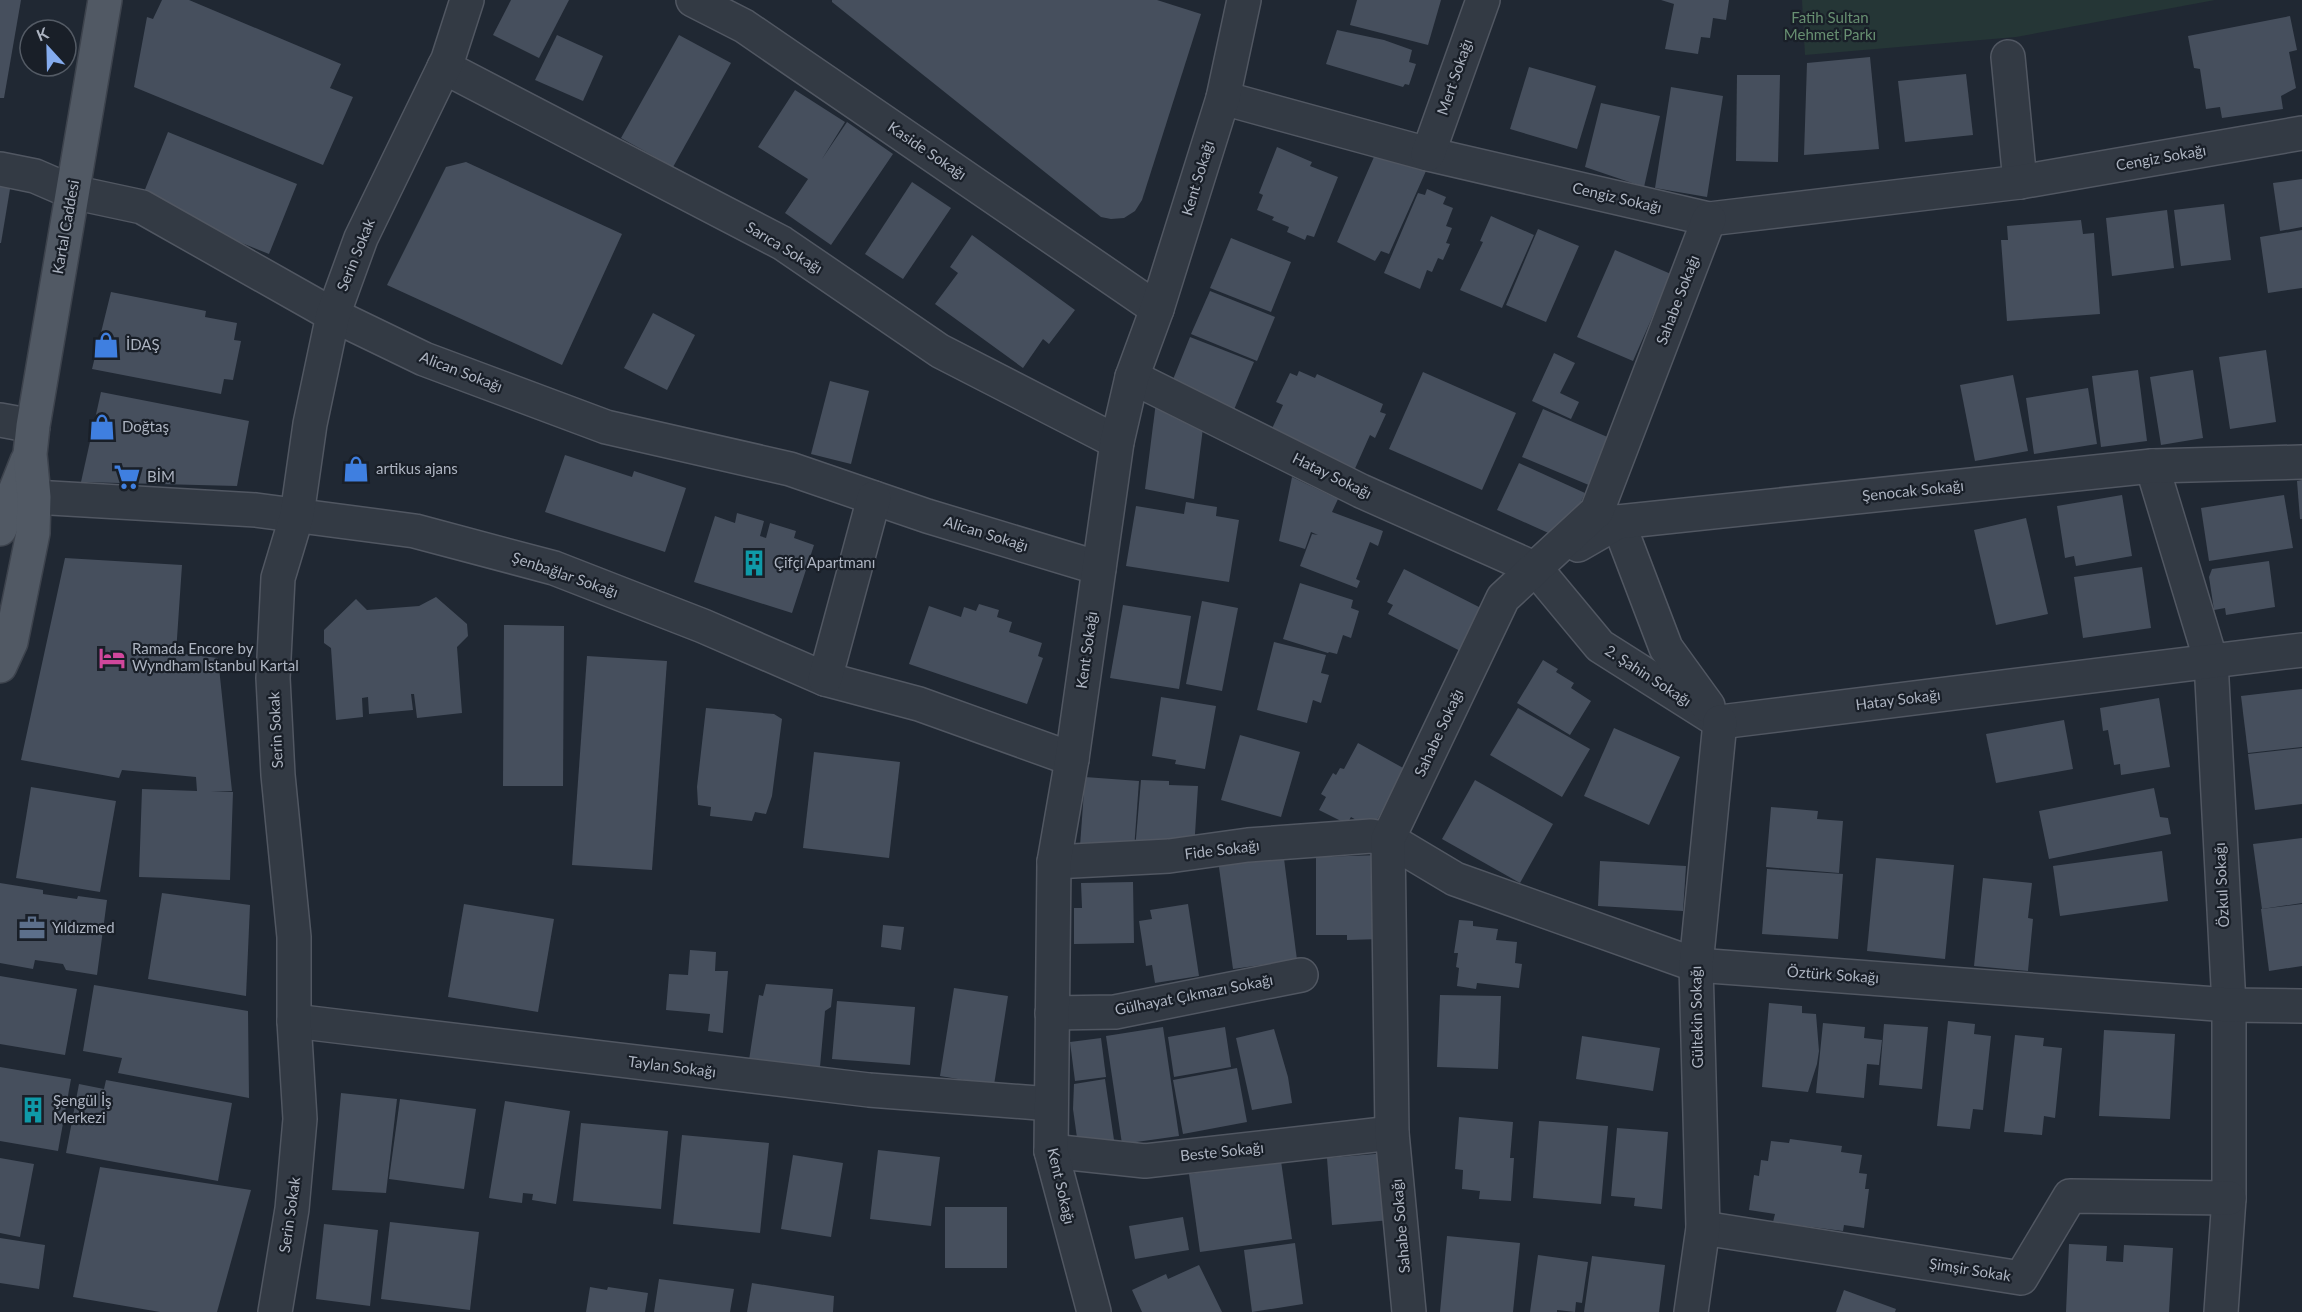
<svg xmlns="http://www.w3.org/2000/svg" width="2302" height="1312" font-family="Lato,sans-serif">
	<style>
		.green { fill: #253636 }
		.building { fill: #464f5d }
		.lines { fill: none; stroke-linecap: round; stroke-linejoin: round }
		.minor-casing { stroke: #515762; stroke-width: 36 }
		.major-casing { stroke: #3d434d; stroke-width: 36 }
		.minor { stroke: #333a44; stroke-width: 33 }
		.major { stroke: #515964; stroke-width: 33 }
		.labels { text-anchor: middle; stroke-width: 4.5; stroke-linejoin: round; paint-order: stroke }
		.park-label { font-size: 15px; fill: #678f71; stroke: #191f28 }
		.street-label { font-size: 15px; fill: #adb4c1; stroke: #191f28 }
		.poi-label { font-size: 15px; fill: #adb4c1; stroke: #191f28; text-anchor: start }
	</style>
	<rect width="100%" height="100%" fill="#202833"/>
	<path class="green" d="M1802,0H2215L2016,37L1805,55Z"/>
	<g class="building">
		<path d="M0,0H21L4,98H0Z"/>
		<path d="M162,0H189L341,64L330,88L353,97L323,165L134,87L147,17L153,19Z"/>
		<path d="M511,0H569L539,58L493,35Z"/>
		<path d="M832,0H1157L1201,14L1142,200L1135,211L1124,218L1111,219L1101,217L832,2Z"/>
		<path d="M1357,0H1441L1428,45L1350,25Z"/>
		<path d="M1661,0H1729L1726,20L1713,18L1710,38L1701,37L1698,54L1665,49L1674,4Z"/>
		<path d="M2290,16L2297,50L2289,52L2296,88L2281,96L2283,109L2222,118L2220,107L2206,109L2200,69L2194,68L2188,36Z"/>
		<path d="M1337,30L1384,40L1412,50L1409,62L1416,64L1409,85L1405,84L1403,87L1326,64Z"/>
		<path d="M557,35L603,56L583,101L535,80Z"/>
		<path d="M679,35L731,63L673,167L621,138Z"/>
		<path d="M1870,57L1879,149L1804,155L1807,63Z"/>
		<path d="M1529,67L1596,86L1577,149L1510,129Z"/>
		<path d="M1966,74L1973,135L1905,142L1898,81Z"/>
		<path d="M1737,75H1780L1778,162L1736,161Z"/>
		<path d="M1671,87L1723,96L1707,197L1655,188Z"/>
		<path d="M795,90L845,122L822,159L847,122L893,154L831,245L785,213L808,179L758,147Z"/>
		<path d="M1601,103L1660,116L1644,187L1585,167Z"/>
		<path d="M168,132L297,184L269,254L140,202Z"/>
		<path d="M1277,147L1312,162L1310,166L1338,177L1314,237L1307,235L1305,240L1287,232L1289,227L1272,220L1274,217L1257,210L1263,195L1259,193Z"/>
		<path d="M1377,150L1426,171L1389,254L1381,251L1375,261L1337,242Z"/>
		<path d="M466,162L622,234L562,365L387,285L446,167Z"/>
		<path d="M2302,179V227L2280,231L2273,183Z"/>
		<path d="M0,181L11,183L1,243H0Z"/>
		<path d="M912,182L951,208L903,279L865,254Z"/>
		<path d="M1427,189L1446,197L1443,204L1453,208L1446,226L1452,228L1446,243L1450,244L1443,260L1438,258L1432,272L1427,270L1420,289L1384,273L1418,193L1425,195Z"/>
		<path d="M2224,204L2231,260L2181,266L2174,210Z"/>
		<path d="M2167,210L2174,268L2112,276L2106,218Z"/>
		<path d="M1491,216L1534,235L1502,308L1460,290L1483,242L1480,241Z"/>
		<path d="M2081,220L2083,234L2094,233L2100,314L2007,321L2001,240H2008L2007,226Z"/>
		<path d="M1538,229L1579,246L1546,322L1506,305Z"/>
		<path d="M2302,230V288L2268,293L2260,237Z"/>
		<path d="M972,235L1075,310L1049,344L1043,339L1023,368L935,304L958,273L950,267Z"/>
		<path d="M1231,238L1291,262L1271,312L1210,288Z"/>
		<path d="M1615,250L1671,274L1633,361L1577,337Z"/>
		<path d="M1210,291L1275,317L1257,361L1191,334Z"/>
		<path d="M111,292L206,311L205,317L237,323L234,340L241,341L233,380L224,379L221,394L92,369Z"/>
		<path d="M653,313L695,335L667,390L624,368Z"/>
		<path d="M1190,337L1254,362L1233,412L1170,387Z"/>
		<path d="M2266,350L2276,422L2230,429L2219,357Z"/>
		<path d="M1554,353L1575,363L1560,393L1579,402L1571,419L1532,401Z"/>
		<path d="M2138,370L2147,441L2101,447L2092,376Z"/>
		<path d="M2193,370L2203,438L2161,445L2150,377Z"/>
		<path d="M1299,371L1315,378L1317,374L1383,404L1380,412L1386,414L1375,438L1370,435L1353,473L1269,435L1283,405L1276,402L1290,373L1297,376Z"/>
		<path d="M1423,372L1516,413L1482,490L1389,449Z"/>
		<path d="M2013,375L2028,451L1975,461L1960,385Z"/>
		<path d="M830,381L869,391L851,464L811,454Z"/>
		<path d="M2088,388L2097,444L2034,454L2026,398Z"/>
		<path d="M101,392L249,421L237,486L81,482Z"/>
		<path d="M1156,402L1203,428L1194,499L1145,489Z"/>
		<path d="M1543,409L1612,439L1591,486L1522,457Z"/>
		<path d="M565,455L632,477L634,471L686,488L665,552L545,512Z"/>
		<path d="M1519,463L1585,493L1564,540L1497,510Z"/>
		<path d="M1292,477L1338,499L1332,512L1383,531L1378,546L1370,542L1356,579L1360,581L1357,588L1300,566L1312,534L1318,535L1311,532L1305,549L1279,541Z"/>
		<path d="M2302,480V519H2300L2297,481Z"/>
		<path d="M2122,495L2132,556L2076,566L2074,556L2065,558L2057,506Z"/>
		<path d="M2284,495L2293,548L2209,561L2201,508Z"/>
		<path d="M1186,502L1217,507L1216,516L1239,520L1229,582L1126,566L1136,506L1184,514Z"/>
		<path d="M737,513L764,521L760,536L766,538L770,523L796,531L794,538L814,545L792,613L694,582L715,516L735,523Z"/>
		<path d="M2026,518L2048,614L1996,625L1974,530Z"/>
		<path d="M65,558L182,565L176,653L218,658L232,791H211L233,792L230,880L139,877L142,789L197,791L196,777L122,770L119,778L21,760Z"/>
		<path d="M2269,561L2275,607L2226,615L2225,608L2214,610L2209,577L2212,569Z"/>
		<path d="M2142,567L2151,628L2083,638L2074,577Z"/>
		<path d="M1404,569L1481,608L1472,657L1388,614L1393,605L1387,602Z"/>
		<path d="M1300,583L1353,600L1351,608L1359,611L1351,638L1343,635L1337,654L1329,652L1328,653L1283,639Z"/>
		<path d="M436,597L467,624L468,636L457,647L462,713L417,718L414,694H411L413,710L369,714L368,697L362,698L363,717L336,720L331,648L324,643V630L356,599L367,610L419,606Z"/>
		<path d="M1202,601L1238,608L1222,691L1186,684Z"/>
		<path d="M979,604L999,610L997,617L1012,622L1009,632L1042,643L1038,656L1043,658L1027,704L909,664L929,606L961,617L964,607L976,611Z"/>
		<path d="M1123,605L1191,616L1179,689L1110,678Z"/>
		<path d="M504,625L564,626L563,786H503Z"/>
		<path d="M1274,642L1326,655L1321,673L1329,675L1321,703L1313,700L1307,723L1257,710Z"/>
		<path d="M587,656L667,661L652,870L572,865Z"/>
		<path d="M1543,660L1558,669L1556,672L1574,683L1571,688L1591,701L1570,735L1517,703Z"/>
		<path d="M2302,689V747L2248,753L2241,696Z"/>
		<path d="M1161,697L1216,706L1205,769L1175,764L1176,760L1152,756Z"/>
		<path d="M2159,698L2170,767L2121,775L2120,764L2114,765L2108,730L2103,731L2100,708Z"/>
		<path d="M706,708L774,714L782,719L772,796L766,814L755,812L752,821L710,816L711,807L698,805L697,787Z"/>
		<path d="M1518,708L1590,749L1562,797L1490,755Z"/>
		<path d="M2064,720L2073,769L1996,783L1986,734Z"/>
		<path d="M1614,728L1680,757L1649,825L1584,796Z"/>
		<path d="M1240,735L1300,752L1281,817L1221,800Z"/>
		<path d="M1358,743L1405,769L1372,829L1351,817L1347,824L1319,810L1326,797L1321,794L1333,773L1336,775L1340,768L1344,769Z"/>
		<path d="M2302,748V804L2255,810L2248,754Z"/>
		<path d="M814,752L900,762L889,858L803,848Z"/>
		<path d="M1085,777L1139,781L1134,850L1080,846Z"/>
		<path d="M1141,780L1169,781V785L1198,786L1194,850H1135Z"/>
		<path d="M1475,780L1553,824L1520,883L1442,839Z"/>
		<path d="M31,787L116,801L100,892L16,878Z"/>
		<path d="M2154,788L2160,817L2168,818L2171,834L2049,859L2039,811Z"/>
		<path d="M1771,807L1818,811L1817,819L1843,821L1839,873L1766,867Z"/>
		<path d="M2302,838V903L2262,909L2253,844Z"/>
		<path d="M1283,851L1297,960L1233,969L1218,860Z"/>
		<path d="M2162,851L2168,901L2060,916L2053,866Z"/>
		<path d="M1381,855V939L1347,940V935H1316V857Z"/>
		<path d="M1876,858L1954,865L1945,959L1867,951Z"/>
		<path d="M1600,861L1686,866L1683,911L1598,906Z"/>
		<path d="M1767,869L1843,874L1838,939L1762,934Z"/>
		<path d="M1983,878L2032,883L2028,918L2033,919L2028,971L1974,966Z"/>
		<path d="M1133,882L1134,943L1074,944V908H1082L1081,883Z"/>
		<path d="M0,883L43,890V894L77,899L78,896L107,900L97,975L66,970L63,964L35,960L33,969L0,963Z"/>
		<path d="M162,893L250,905L246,996L148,979Z"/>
		<path d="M464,904L554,919L538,1012L448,997Z"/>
		<path d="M1188,904L1199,976L1155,983L1152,965L1146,966L1139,921L1152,919L1150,910Z"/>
		<path d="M2302,904V966L2269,971L2261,909Z"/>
		<path d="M1459,920L1473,921V926L1498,929L1496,940L1517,942L1515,963L1522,964L1519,988L1477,983L1476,989L1457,986L1459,968L1456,967L1458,953H1454Z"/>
		<path d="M883,925L904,927L901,950L881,947Z"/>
		<path d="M690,950L716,952L715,971H728L723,1033L708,1031L710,1014L666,1010L669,974L688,975Z"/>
		<path d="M0,976L77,989L65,1055L0,1044Z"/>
		<path d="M766,984L833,989L831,1007L825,1011L820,1067L749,1060L759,995L763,996Z"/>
		<path d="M94,985L248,1011L249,1098L118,1073L122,1058L83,1051Z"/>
		<path d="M954,988L1008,996L994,1085L940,1076Z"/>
		<path d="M1440,995L1501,996L1498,1069L1437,1067Z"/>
		<path d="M837,1001L915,1007L910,1065L832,1059Z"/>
		<path d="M1769,1003L1802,1006V1013L1816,1014L1819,1051L1817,1064L1808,1092L1762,1087Z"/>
		<path d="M1948,1021L1975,1024L1974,1034L1991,1036L1983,1110L1973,1109L1970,1129L1937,1126Z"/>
		<path d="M1823,1023L1865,1027L1864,1038L1882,1040L1879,1065L1867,1064L1864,1098L1816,1093Z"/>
		<path d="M1884,1024L1928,1027L1922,1089L1879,1085Z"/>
		<path d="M1163,1027L1179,1136L1122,1144L1106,1036Z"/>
		<path d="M1225,1027L1231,1067L1174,1077L1168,1037Z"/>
		<path d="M1274,1029L1288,1077L1292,1103L1252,1110L1236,1038Z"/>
		<path d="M2104,1030L2175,1034L2170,1119L2099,1116Z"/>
		<path d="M2015,1035L2044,1038L2043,1046L2062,1048L2055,1118L2044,1116L2042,1135L2004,1132Z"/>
		<path d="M1582,1036L1660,1048L1653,1091L1576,1079Z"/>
		<path d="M1101,1038L1106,1077L1075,1081L1070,1042Z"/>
		<path d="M0,1067L71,1079L58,1151L0,1141Z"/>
		<path d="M1237,1068L1247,1122L1183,1134L1173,1080Z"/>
		<path d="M1105,1079L1114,1140L1078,1145L1073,1109L1074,1084Z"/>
		<path d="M106,1080L232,1103L218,1181L66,1153L79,1084L104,1089Z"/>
		<path d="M341,1093L397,1099L386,1193L332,1190Z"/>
		<path d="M400,1099L476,1109L464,1189L389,1179Z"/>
		<path d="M505,1101L570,1111L556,1204L532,1200L533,1194L523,1193L522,1203L489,1198Z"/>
		<path d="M1459,1117L1513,1122L1510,1158H1514L1511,1201L1479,1199L1480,1191L1462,1189L1463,1170L1455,1169Z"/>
		<path d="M1539,1121L1608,1126L1601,1204L1533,1198Z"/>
		<path d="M581,1123L668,1131L661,1209L573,1201Z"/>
		<path d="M1617,1128L1668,1132L1662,1209L1634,1206L1635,1198L1611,1196Z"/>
		<path d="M682,1135L769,1143L760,1233L673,1224Z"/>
		<path d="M1790,1139L1842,1146L1841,1152L1862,1155L1859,1173L1867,1174L1865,1189H1869L1864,1228L1844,1225L1843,1231L1773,1222L1775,1214L1749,1210L1754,1175L1759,1176L1761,1160L1768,1161L1771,1141L1789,1143Z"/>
		<path d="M878,1150L940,1157L931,1226L870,1219Z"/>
		<path d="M1387,1153L1391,1220L1332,1225L1327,1158Z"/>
		<path d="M793,1155L843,1163L831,1237L781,1229Z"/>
		<path d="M0,1158L34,1164L20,1237L0,1233Z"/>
		<path d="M1281,1161L1292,1239L1200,1252L1189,1174Z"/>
		<path d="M100,1167L251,1190L217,1312H160L73,1297Z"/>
		<rect x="945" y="1207" width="62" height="61"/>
		<path d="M1183,1217L1189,1250L1135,1259L1129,1226Z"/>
		<path d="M390,1222L479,1232L470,1310L381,1299Z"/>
		<path d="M324,1224L378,1230L370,1306L316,1299Z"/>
		<path d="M1447,1236L1520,1243L1513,1312H1440Z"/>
		<path d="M0,1238L45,1245L39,1289L0,1283Z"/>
		<path d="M1295,1243L1303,1304L1252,1312L1244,1250Z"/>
		<path d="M2069,1244L2107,1246L2106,1261L2123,1262L2124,1245L2173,1248L2169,1312H2066Z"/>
		<path d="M1538,1255L1588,1262L1582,1303L1576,1302L1575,1312L1557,1310V1312H1530Z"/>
		<path d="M1592,1256L1665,1265L1659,1312H1584Z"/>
		<path d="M1199,1265L1222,1312H1142L1132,1290L1166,1274L1168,1279Z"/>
		<path d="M659,1279L734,1289L730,1312H654Z"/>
		<path d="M752,1283L834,1296L833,1312H747Z"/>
		<path d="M590,1287L607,1290L608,1287L648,1293L645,1312H586Z"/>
		<path d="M1844,1290L1896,1309L1895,1312H1836Z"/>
	</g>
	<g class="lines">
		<g class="minor-casing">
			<g id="minor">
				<path d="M693,0L744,26L1157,309"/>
				<path d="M2008,57L2020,182"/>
				<path d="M444,67L782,243L940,351L1117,442"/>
				<path d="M1223,98L1428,154L1709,219L2020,182L2302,133"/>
				<path d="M1428,154L1483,0"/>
				<path d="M0,169L35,176L72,192L142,207L333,315L424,359L606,427L790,469L927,516L1099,568"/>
				<path d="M1132,377L1361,491L1536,569L1600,646L1720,722"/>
				<path d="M0,420L33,426"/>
				<path d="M2152,466L2211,661L2229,1005V1198L2221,1312"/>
				<path d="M34,497L256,510L415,531L554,568L703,626L825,679L919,704L1072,759"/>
				<path d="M1618,522L1666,648L1708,706"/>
				<path d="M1578,545L1618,522L2152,466L2302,462"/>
				<path d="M825,679L874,498"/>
				<path d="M1720,722L2302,650"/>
				<path d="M1054,862L1169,856L1248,845L1371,836L1388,839L1455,879L1696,965L2229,1005L2302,1006"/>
				<path d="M1052,1013L1115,1012L1301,975"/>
				<path d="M294,1021L869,1090L1051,1104"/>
				<path d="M1051,1151L1145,1161L1392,1133"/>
				<path d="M1703,1228L2021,1278L2070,1196L2229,1198"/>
				<path d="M275,1312L292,1209L300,1119L294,1021V937L278,775L273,678L278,578L297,515L310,424L333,315L361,238L448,59L467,0"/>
				<path d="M1094,1312L1051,1151L1054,862L1072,759L1117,442L1132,377L1157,309L1223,98L1244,0"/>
				<path d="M1409,1312L1392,1133L1388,839L1503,598L1597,511L1709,219"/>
				<path d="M1691,1312L1703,1228L1696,965L1720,722"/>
			</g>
		</g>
		<g class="major-casing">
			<g id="major">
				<path d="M0,529L27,461"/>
				<path d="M0,666L11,642L33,533L34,497L30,454L33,426L105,0"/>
			</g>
		</g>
		<use href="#minor" class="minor"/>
		<use href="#major" class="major"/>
	</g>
	<defs>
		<g id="shop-bare" transform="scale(2.07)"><path d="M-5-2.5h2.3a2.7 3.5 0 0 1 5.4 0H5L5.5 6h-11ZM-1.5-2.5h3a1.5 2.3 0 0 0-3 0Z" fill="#3f7fe0" stroke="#191f28" stroke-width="2.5" paint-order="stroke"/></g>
		<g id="supermarket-bare" transform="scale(2.07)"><path d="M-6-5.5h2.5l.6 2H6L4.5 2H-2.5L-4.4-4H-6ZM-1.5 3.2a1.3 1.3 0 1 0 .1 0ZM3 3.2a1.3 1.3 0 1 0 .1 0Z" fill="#3f7fe0" stroke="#191f28" stroke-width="2.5" paint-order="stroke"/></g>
		<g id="building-bare" transform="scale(2.07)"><path d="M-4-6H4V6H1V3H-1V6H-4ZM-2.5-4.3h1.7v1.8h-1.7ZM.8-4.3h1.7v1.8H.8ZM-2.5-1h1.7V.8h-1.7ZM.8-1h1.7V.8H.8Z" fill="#0f9aa8" stroke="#191f28" stroke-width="2.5" paint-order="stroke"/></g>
		<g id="hotel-bare" transform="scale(2.07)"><path d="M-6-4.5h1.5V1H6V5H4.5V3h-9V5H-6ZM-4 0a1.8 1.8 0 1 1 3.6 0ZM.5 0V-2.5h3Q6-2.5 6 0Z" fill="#d1479c" stroke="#191f28" stroke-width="2.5" paint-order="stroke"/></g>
		<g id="office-bare" transform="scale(2.07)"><path d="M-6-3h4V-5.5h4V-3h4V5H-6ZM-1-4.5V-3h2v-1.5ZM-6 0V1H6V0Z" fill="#5c6f8a" stroke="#191f28" stroke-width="2.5" paint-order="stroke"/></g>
	</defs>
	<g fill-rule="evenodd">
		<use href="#shop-bare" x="106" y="345"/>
		<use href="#shop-bare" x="102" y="427"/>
		<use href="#shop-bare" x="356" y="469"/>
		<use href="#supermarket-bare" x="127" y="477"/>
		<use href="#building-bare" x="754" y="563"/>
		<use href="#hotel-bare" x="112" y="658"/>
		<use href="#office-bare" x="32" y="928"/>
		<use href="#building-bare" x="33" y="1110"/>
	</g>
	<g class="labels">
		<g class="park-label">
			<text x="1830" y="23">Fatih Sultan<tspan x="1830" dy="17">Mehmet Parkı</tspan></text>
		</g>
		<g class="street-label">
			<text transform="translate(1455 77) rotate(-71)" y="5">Mert Sokağı</text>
			<text transform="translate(927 151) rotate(34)" y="5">Kaside Sokağı</text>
			<text transform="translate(2161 158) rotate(-10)" y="5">Cengiz Sokağı</text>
			<text transform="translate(1198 178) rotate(-73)" y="5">Kent Sokağı</text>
			<text transform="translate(1617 198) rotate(13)" y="5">Cengiz Sokağı</text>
			<text transform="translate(66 227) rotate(-80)" y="5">Kartal Caddesi</text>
			<text transform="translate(784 248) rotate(31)" y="5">Sarıca Sokağı</text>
			<text transform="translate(356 255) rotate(-68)" y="5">Serin Sokak</text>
			<text transform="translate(1678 300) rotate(-69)" y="5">Sahabe Sokağı</text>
			<text transform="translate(461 372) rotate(21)" y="5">Alican Sokağı</text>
			<text transform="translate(1332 476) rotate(26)" y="5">Hatay Sokağı</text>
			<text transform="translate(1913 491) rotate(-6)" y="5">Şenocak Sokağı</text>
			<text transform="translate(986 534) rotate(17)" y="5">Alican Sokağı</text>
			<text transform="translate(565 575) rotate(19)" y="5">Şenbağlar Sokağı</text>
			<text transform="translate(1087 650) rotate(-82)" y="5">Kent Sokağı</text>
			<text transform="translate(1648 676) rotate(33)" y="5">2. Şahin Sokağı</text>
			<text transform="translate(1898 700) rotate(-7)" y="5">Hatay Sokağı</text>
			<text transform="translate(276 730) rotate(-93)" y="5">Serin Sokak</text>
			<text transform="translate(1439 733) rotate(-65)" y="5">Sahabe Sokağı</text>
			<text transform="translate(1222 850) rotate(-7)" y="5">Fide Sokağı</text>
			<text transform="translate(2222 885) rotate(-93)" y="5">Özkul Sokağı</text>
			<text transform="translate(1833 975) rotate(4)" y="5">Öztürk Sokağı</text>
			<text transform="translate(1194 995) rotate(-11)" y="5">Gülhayat Çıkmazı Sokağı</text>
			<text transform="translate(1697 1017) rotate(-91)" y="5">Gültekin Sokağı</text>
			<text transform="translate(672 1067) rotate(7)" y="5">Taylan Sokağı</text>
			<text transform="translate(1222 1152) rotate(-6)" y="5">Beste Sokağı</text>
			<text transform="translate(1061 1186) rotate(77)" y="5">Kent Sokağı</text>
			<text transform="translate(290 1215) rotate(-82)" y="5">Serin Sokak</text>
			<text transform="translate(1401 1226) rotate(-95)" y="5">Sahabe Sokağı</text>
			<text transform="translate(1970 1270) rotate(9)" y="5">Şimşir Sokak</text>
		</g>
		<g class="poi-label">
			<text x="126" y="350">İDAŞ</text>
			<text x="122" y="432">Doğtaş</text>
			<text x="376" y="474">artikus ajans</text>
			<text x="147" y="482">BİM</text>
			<text x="774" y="568">Çifçi Apartmanı</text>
			<text x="132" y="654">Ramada Encore by<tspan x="132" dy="17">Wyndham Istanbul Kartal</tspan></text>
			<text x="52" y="933">Yıldızmed</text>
			<text x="53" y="1106">Şengül İş<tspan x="53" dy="17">Merkezi</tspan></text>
		</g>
	</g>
	<g transform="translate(48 48) rotate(338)"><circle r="28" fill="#191f28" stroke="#545b65" stroke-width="1.5"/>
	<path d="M0-4.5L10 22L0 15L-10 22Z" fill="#85acee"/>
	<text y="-9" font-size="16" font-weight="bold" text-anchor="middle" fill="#adb4c1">K</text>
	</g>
</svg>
